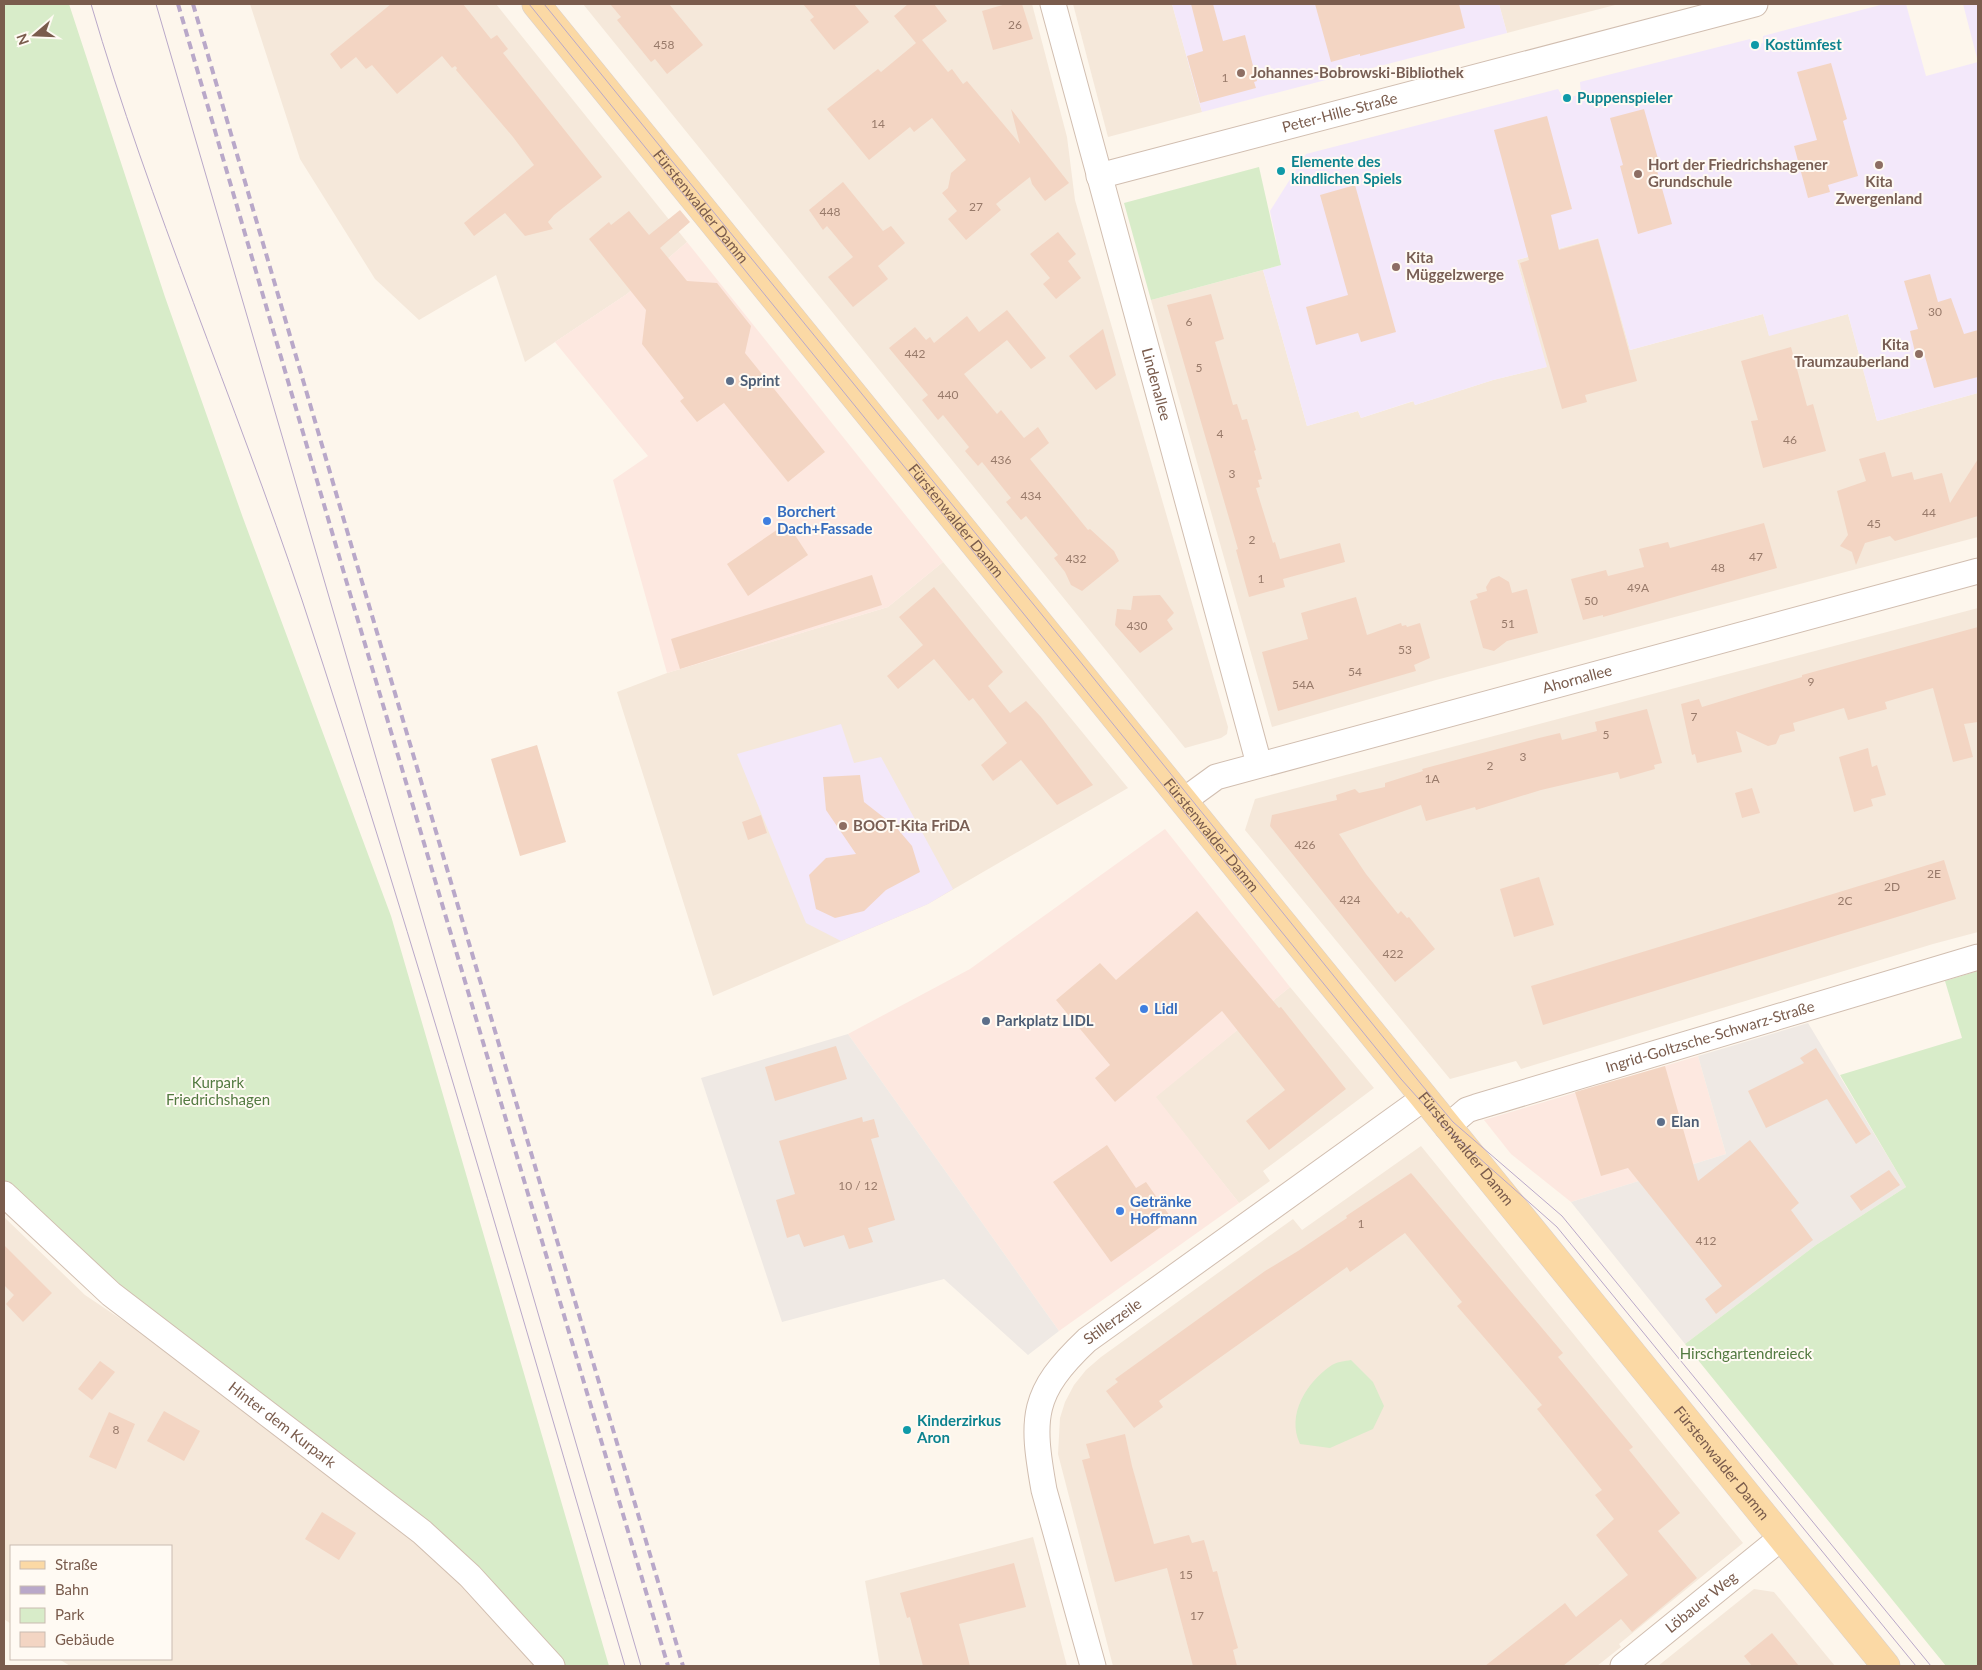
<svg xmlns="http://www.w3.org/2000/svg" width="1982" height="1670" font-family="Lato,sans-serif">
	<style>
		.residential { fill: #f5e8da }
		.commercial { fill: #fde8e0 }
		.industrial { fill: #efe9e4 }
		.education { fill: #f3e8fa }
		.green { fill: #d8ecc9 }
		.building { fill: #f3d5c3 }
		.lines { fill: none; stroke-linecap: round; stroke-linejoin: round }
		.minor-casing { stroke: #d1beb0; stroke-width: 27 }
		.major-casing { stroke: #dad1cd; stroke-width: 29 }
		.minor { stroke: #fff; stroke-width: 25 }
		.major { stroke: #fbd9a5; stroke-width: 28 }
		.tram { stroke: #b9a8c9; stroke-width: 1 }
		.rail { stroke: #b9a8c9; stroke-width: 4; stroke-dasharray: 8 5; stroke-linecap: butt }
		.culture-dot { fill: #0f9aa8; stroke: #fffaf3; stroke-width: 2 }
		.education-dot { fill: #8d6e63; stroke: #fffaf3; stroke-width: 2 }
		.service-dot { fill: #5c6f8a; stroke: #fffaf3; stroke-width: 2 }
		.shop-dot { fill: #3f7fe0; stroke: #fffaf3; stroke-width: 2 }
		.labels { text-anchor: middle; stroke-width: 4; stroke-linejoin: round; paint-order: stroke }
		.number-label { font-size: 12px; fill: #987a6a }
		.culture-label { font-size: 15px; font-weight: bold; fill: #0d838f; stroke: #fffaf3; text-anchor: start }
		.education-label { font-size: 15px; font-weight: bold; fill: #785e54; stroke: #fffaf3; text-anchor: start }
		.street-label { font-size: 15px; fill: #7a5c4d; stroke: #fffaf3 }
		.service-label { font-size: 15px; font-weight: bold; fill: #4e5e75; stroke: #fffaf3; text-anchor: start }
		.shop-label { font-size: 15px; font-weight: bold; fill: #366cbe; stroke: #fffaf3; text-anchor: start }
		.park-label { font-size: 15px; fill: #537a41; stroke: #fffaf3 }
	</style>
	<rect width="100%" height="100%" fill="#fdf6ec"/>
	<g class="residential">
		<path d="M250,4H496L687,242L627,294L525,362L496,275L419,320L375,279L300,159Z"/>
		<path d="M583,4H1032L1067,137L1075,200L1228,727L1227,734L1221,738L1185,748Z"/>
		<path d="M1073,4H1172L1202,112L1108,137Z"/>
		<path d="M1499,4H1619L1507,33Z"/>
		<path d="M1599,238L1630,350L1763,314L1769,335L1848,314L1877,421L1978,393V537L1436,680L1272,727L1151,300L1263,270L1307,426L1358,411L1361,418L1414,401L1415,405L1493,380L1546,367L1517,260Z"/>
		<path d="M943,562L1128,788L928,904L713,996L617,692L667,673L888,607Z"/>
		<path d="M1978,608V932L1933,944L1521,1069L1516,1061L1450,1079L1245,830L1255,799Z"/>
		<path d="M1290,987L1374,1088L1263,1171L1270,1181L1239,1203L1155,1097Z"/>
		<path d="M1421,1146L1743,1543L1619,1644L1621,1647L1597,1666H1113L1058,1454L1060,1418L1065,1402L1074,1385L1086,1370L1101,1357L1293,1219L1302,1230Z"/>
		<path d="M4,1217L85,1295L149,1338L448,1565L545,1666H70L59,1659H171V1546H11V1624L4,1619Z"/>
		<path d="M1033,1537L1067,1666H880L865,1581Z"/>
		<path d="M1754,1589L1774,1592L1835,1666H1658Z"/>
	</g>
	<g class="commercial">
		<path d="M687,242L943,562L888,607L667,673L613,480L648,456L555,342L627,294Z"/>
		<path d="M1165,829L1290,987L1156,1097L1239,1203L1059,1331L848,1034L970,969Z"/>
		<path d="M1698,1056L1726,1154L1571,1202L1511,1154L1484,1120Z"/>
	</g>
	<g class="industrial">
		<path d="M1808,1023L1906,1187L1816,1245L1685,1344L1571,1202L1726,1154L1698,1056Z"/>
		<path d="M848,1034L1059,1331L1028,1355L944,1279L782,1322L701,1078Z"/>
	</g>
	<g class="education">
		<path d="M1172,4H1499L1507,33L1202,112Z"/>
		<path d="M1884,4H1906L1926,76L1978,62L1963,4H1978V393L1877,421L1848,314L1769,336L1763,314L1630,350L1598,238L1517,260L1547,367L1493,380L1415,405L1413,401L1361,418L1358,411L1307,426L1263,270L1281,265L1270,211L1306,154L1558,89L1564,99L1581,94L1580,82L1750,39L1753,46L1755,45L1763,43V36Z"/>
		<path d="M841,724L854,763L881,757L953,889L928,904L841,941L806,923L737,754Z"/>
	</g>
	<g class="green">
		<path d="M4,4H69L165,297L243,518L391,916L609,1666H556L464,1560L76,1253L4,1183Z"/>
		<path d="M1259,167L1281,265L1151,300L1124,203Z"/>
		<path d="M1978,971V1666H1946L1685,1344L1816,1245L1906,1187L1840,1075L1962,1038L1945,981Z"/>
		<path d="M1351,1360L1373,1382L1384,1406L1373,1429L1330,1448L1300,1444C1286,1414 1307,1382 1332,1365C1337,1362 1345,1361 1351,1360Z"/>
	</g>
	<g class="building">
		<path d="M391,4H463L491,39L497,35L508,49L503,53L602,177L554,215L548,222L553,229L525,236L505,213L474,236L464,223L534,165L513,137L456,70L457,68L455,66L452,68L442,56L397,94L372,65L366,69L356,57L341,69L330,54Z"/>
		<path d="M610,4H669L703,45L667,74L655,59L651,62L617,20L621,17Z"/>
		<path d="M803,4H854L869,22L834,50L810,20L814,17Z"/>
		<path d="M908,4H934L947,21L922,40L948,72L952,69L963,84L967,81L1020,144L1011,109L1069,183L1045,201L1032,184L1030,177L996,204L1001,210L966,240L948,219L957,211L942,193L948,188L951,173L966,160L932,118L914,132L910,127L869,160L827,109L878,69L881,72L916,43L894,16Z"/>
		<path d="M1006,4H1022L1033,39L993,50L982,11Z"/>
		<path d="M1191,4H1213L1223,41L1245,35L1257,81L1254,82L1256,88L1200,103L1187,56L1203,51Z"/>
		<path d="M1315,4H1459L1465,28L1360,56V54L1331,62Z"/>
		<path d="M1831,63L1847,119L1843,121L1858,176L1828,185L1830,192L1808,198L1794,146L1817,140L1797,72Z"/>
		<path d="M1644,109L1660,166L1656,167L1672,224L1638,234L1620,166L1623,165L1610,118Z"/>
		<path d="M1547,116L1572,209L1551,215L1559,250L1598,239L1637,381L1585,395L1587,402L1562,409L1520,263L1529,260L1494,130Z"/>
		<path d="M843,182L883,231L891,226L905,243L878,266L888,279L853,307L828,277L853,257L827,226L823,230L809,210Z"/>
		<path d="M1355,185L1396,332L1361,342L1358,333L1316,345L1306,307L1348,295L1320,195Z"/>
		<path d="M680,210L690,222L660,248L687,281L717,283L751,326L745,353L825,452L788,482L724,403L697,422L680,401L684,398L642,344L646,310L589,239L609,222L611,225L629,211L649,235Z"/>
		<path d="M1058,232L1076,254L1068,261L1081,278L1056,299L1043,284L1050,278L1030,254Z"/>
		<path d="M1930,274L1938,302L1951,298L1964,334L1978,330V377L1934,388L1923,350L1915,352L1910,331L1918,329L1904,281Z"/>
		<path d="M1211,294L1224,339L1215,342L1233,405L1237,404L1242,420L1247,419L1256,450L1254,451L1262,479L1258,480L1260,487L1256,488L1273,543L1275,542L1280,559L1340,543L1345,562L1283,579L1285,587L1249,597L1236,550L1238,549L1167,305Z"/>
		<path d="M1007,310L1046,358L1031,369L1007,340L964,374L997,414L1001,410L1024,438L1038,427L1049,443L1030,459L1088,530L1090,529L1114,551L1119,561L1082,591L1071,585L1065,572L1054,558L1058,555L1026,516L1021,520L1006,502L1011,498L982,462L978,466L965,451L969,447L943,415L938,420L922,400L928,395L889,348L915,327L926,340L930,337L934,343L967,316L979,332Z"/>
		<path d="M1103,329L1116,375L1096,390L1069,356Z"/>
		<path d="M1791,347L1807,406L1813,404L1826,451L1763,468L1751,421L1758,420L1741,361Z"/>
		<path d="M1885,452L1892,477L1912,472L1914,480L1942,473L1950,503L1978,459V516L1895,541L1890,536L1865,543L1856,565L1852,552L1840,546L1848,535L1837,491L1866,481L1859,459Z"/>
		<path d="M787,523L808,555L748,596L727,564Z"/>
		<path d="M1764,523L1777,568L1603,617V615L1583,620L1571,579L1606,570L1608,576L1644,567L1639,549L1668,542L1670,548Z"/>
		<path d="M872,575L882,605L680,669L671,639Z"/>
		<path d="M1499,576L1509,582L1512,593L1527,589L1538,633L1507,641L1494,651L1483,648L1470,601L1478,598L1476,594L1487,591L1486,587L1491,579Z"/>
		<path d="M934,587L1003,672L988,686L1010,713L1026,701L1041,717L1093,785L1057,805L1021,760L993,781L981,765L1007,743L973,698L969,701L934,659L898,689L887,676L923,645L899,617Z"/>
		<path d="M1160,595L1174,613L1167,620L1173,629L1140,653L1115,625L1117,609L1131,610L1133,596Z"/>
		<path d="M1356,597L1367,635L1401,623L1402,626L1406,625L1407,627L1420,623L1430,658L1414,665L1416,671L1278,711L1262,652L1308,639L1301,613Z"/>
		<path d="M1978,627V722L1964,724L1973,757L1953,762L1933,688L1885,702L1887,709L1848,720L1844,708L1793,723L1795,731L1780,735L1776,744L1768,746L1736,731L1742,752L1697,763L1695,754L1692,755L1681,704L1699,699L1702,707L1802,677V675Z"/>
		<path d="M1647,709L1662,763L1654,765L1655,769L1620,779L1618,772L1541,790L1476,810L1475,807L1426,821L1421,805L1339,834L1366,874L1398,914L1401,911L1407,918L1409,917L1435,949L1395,982L1270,826L1272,815L1337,800L1336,795L1355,789L1359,793L1385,787V783L1423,771L1422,769L1539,738L1560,733L1562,740L1597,731L1595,722Z"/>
		<path d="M537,745L566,842L520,856L491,759Z"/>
		<path d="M1868,748L1872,767L1877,765L1886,795L1871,799L1873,806L1854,812L1839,757Z"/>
		<path d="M860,775L864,802L896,827L912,846L920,872L886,890L864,911L835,918L816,909L809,875L826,858L856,854L826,810L823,777Z"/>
		<path d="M1752,788L1760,813L1742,818L1735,793Z"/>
		<path d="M761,815L767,833L748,840L742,822Z"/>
		<path d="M1944,860L1956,899L1543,1025L1531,986Z"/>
		<path d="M1539,877L1554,925L1514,937L1500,889Z"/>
		<path d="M1197,911L1279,1008L1281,1007L1346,1089L1269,1150L1246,1121L1285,1090L1222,1011L1115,1102L1095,1078L1110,1065L1056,1000L1100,963L1116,980Z"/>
		<path d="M836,1046L847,1079L775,1101L765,1067Z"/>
		<path d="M1816,1048L1871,1134L1856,1144L1827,1099L1766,1128L1748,1091L1804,1063L1800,1058Z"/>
		<path d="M1665,1066L1698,1181L1750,1140L1799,1203L1791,1210L1813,1240L1716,1314L1705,1299L1722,1286L1628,1168L1601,1176L1575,1092Z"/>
		<path d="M862,1117L863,1122L874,1119L879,1137L871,1139L895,1220L868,1228L873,1242L863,1245L849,1249L844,1235L804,1247L799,1234L787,1238L776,1200L795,1194L779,1141Z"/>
		<path d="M1107,1145L1136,1188L1146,1182L1172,1219L1111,1262L1053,1182Z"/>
		<path d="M1889,1170L1900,1185L1861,1211L1850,1196Z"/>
		<path d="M1411,1173L1563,1353L1558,1357L1633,1447L1629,1450L1680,1513L1658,1531L1697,1578L1632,1632L1621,1619L1563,1666H1485L1565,1603L1576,1617L1628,1575L1596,1535L1614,1519L1595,1495L1602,1490L1537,1409L1542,1405L1457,1306L1462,1302L1405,1233L1350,1272L1347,1267L1159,1401L1163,1407L1134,1428L1106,1391L1118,1382L1115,1379L1265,1271L1298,1251L1347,1218L1346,1216Z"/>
		<path d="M4,1245L52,1293L23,1322L6,1304L14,1295L4,1285Z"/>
		<path d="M100,1361L115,1372L92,1400L78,1389Z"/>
		<path d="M164,1411L200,1431L184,1461L147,1441Z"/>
		<path d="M109,1412L135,1424L116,1469L89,1457Z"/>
		<path d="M1125,1434L1132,1466L1154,1544L1189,1535L1192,1543L1204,1540L1213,1572L1217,1571L1223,1595L1238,1648L1233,1650L1237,1666H1193L1167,1568L1115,1582L1082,1460L1090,1458L1086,1444Z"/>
		<path d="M322,1512L356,1533L339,1560L305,1539Z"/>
		<path d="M1014,1563L1026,1607L959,1624L970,1666H923L910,1617L907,1618L900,1593Z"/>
		<path d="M1772,1633L1799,1666H1752L1744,1656Z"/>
	</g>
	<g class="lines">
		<g class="minor-casing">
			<g id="minor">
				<path id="s1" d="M1053,4L1259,764"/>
				<path id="s2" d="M1099,176L1755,4"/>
				<path id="s3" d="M1183,801L1216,777L1978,571"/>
				<path id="s4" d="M1447,1127L1467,1110L1476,1107L1978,957"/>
				<path id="s5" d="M4,1194L111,1294L422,1532L470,1576L552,1666"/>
				<path id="s6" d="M1093,1666L1044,1490C1031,1417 1031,1393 1087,1340L1424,1098"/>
				<path id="s7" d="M1623,1666L1781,1538"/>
			</g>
		</g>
		<g class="major-casing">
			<g id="major">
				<path id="s8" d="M536,4L1886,1666"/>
			</g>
		</g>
		<use href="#minor" class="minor"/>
		<use href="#major" class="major"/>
		<g class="tram">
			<path d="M91,4C150,206 235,400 302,600C418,952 520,1310 625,1666"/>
			<path d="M156,4L641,1666"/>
			<path d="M529,4L1401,1079L1443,1126L1557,1227L1916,1666"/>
			<path d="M544,4L1087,670L1421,1084L1453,1122L1562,1216L1931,1666"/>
		</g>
		<g class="rail">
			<path d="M178,4L346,580L668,1666"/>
			<path d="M193,4L360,575L683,1666"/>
		</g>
	</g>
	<g class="culture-dot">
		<circle cx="1755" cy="45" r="5"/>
		<circle cx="1567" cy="98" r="5"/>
		<circle cx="1281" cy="171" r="5"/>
		<circle cx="907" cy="1430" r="5"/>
	</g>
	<g class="education-dot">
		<circle cx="1241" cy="73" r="5"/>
		<circle cx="1879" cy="165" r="5"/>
		<circle cx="1638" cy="174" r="5"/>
		<circle cx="1396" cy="267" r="5"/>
		<circle cx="1919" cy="354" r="5"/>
		<circle cx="843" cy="826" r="5"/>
	</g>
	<g class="service-dot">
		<circle cx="730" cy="381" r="5"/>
		<circle cx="986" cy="1021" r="5"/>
		<circle cx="1661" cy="1122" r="5"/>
	</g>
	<g class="shop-dot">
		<circle cx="767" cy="521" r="5"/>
		<circle cx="1144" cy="1009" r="5"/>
		<circle cx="1120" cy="1211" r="5"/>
	</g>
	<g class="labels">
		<g class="number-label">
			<text x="1015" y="29">26</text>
			<text x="664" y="49">458</text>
			<text x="1225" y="82">1</text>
			<text x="878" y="128">14</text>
			<text x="976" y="211">27</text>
			<text x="830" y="216">448</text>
			<text x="1935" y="316">30</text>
			<text x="1189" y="326">6</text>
			<text x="915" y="358">442</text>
			<text x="1199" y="372">5</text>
			<text x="948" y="399">440</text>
			<text x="1220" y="438">4</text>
			<text x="1790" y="444">46</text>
			<text x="1001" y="464">436</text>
			<text x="1232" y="478">3</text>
			<text x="1031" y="500">434</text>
			<text x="1929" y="517">44</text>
			<text x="1874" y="528">45</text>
			<text x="1252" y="544">2</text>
			<text x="1756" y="561">47</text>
			<text x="1076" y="563">432</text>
			<text x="1718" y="572">48</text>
			<text x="1261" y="583">1</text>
			<text x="1638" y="592">49A</text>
			<text x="1591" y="605">50</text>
			<text x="1508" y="628">51</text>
			<text x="1137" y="630">430</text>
			<text x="1405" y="654">53</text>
			<text x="1355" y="676">54</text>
			<text x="1811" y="686">9</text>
			<text x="1303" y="689">54A</text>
			<text x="1694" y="721">7</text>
			<text x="1606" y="739">5</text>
			<text x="1523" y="761">3</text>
			<text x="1490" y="770">2</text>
			<text x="1432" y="783">1A</text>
			<text x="1305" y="849">426</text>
			<text x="1934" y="878">2E</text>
			<text x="1892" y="891">2D</text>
			<text x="1350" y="904">424</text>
			<text x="1845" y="905">2C</text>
			<text x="1393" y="958">422</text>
			<text x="858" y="1190">10 / 12</text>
			<text x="1361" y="1228">1</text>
			<text x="1706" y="1245">412</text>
			<text x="116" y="1434">8</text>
			<text x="1186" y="1579">15</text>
			<text x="1197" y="1620">17</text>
		</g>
		<g class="culture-label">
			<text x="1765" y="50">Kostümfest</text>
			<text x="1577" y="103">Puppenspieler</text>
			<text x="1291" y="167">Elemente des<tspan x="1291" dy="17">kindlichen Spiels</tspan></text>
			<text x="917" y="1426">Kinderzirkus<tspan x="917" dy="17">Aron</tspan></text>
		</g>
		<g class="education-label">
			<text x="1251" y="78">Johannes-Bobrowski-Bibliothek</text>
			<text x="1648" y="170">Hort der Friedrichshagener<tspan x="1648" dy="17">Grundschule</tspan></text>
			<text x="1879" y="187" text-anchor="middle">Kita<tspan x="1879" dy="17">Zwergenland</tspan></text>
			<text x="1406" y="263">Kita<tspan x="1406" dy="17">Müggelzwerge</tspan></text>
			<text x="1909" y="350" text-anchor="end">Kita<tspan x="1909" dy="17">Traumzauberland</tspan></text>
			<text x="853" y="831">BOOT-Kita FriDA</text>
		</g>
		<g class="street-label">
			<text dy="5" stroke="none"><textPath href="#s2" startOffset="249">Peter-Hille-Straße</textPath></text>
			<text dy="5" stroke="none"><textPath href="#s8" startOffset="261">Fürstenwalder Damm</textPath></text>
			<text dy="5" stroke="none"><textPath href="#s1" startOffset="394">Lindenallee</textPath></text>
			<text dy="5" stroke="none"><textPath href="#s8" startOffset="666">Fürstenwalder Damm</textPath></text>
			<text dy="5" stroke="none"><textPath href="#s3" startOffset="415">Ahornallee</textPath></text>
			<text dy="5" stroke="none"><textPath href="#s8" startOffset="1071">Fürstenwalder Damm</textPath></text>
			<text dy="5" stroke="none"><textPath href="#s4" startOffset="280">Ingrid-Goltzsche-Schwarz-Straße</textPath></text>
			<text dy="5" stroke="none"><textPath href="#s8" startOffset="1475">Fürstenwalder Damm</textPath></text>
			<text dy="5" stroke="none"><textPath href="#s6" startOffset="381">Stillerzeile</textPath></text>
			<text dy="5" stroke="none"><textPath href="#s5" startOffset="362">Hinter dem Kurpark</textPath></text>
			<text dy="5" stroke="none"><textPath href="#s8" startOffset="1880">Fürstenwalder Damm</textPath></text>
			<text dy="5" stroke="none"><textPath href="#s7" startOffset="101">Löbauer Weg</textPath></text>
		</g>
		<g class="service-label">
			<text x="740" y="386">Sprint</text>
			<text x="996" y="1026">Parkplatz LIDL</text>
			<text x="1671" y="1127">Elan</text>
		</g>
		<g class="shop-label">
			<text x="777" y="517">Borchert<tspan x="777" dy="17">Dach+Fassade</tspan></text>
			<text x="1154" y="1014">Lidl</text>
			<text x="1130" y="1207">Getränke<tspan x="1130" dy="17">Hoffmann</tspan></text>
		</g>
		<g class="park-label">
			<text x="218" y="1088">Kurpark<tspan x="218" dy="17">Friedrichshagen</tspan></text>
			<text x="1746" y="1359">Hirschgartendreieck</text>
		</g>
	</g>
	<rect width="1982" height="1670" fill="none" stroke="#7a5c4d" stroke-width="10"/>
	<rect x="10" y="1545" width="162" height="115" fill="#fffaf3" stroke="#cabbb1"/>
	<rect x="20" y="1561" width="25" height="8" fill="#fbd9a5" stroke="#cabbb1"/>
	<text x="55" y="1570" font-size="15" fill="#7a5c4d">Straße</text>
	<rect x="20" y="1586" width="25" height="8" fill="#b9a8c9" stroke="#cabbb1"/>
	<text x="55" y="1595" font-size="15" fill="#7a5c4d">Bahn</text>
	<rect x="20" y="1608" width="25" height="15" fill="#d8ecc9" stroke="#cabbb1"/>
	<text x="55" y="1620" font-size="15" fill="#7a5c4d">Park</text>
	<rect x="20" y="1632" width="25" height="15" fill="#f3d5c3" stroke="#cabbb1"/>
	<text x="55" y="1645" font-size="15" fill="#7a5c4d">Gebäude</text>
	<g transform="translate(35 35) rotate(251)" stroke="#fffaf3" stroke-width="4" paint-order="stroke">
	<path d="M0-4L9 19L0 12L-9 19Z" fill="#7a5c4d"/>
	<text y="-8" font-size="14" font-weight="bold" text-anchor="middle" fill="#7a5c4d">N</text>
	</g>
</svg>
